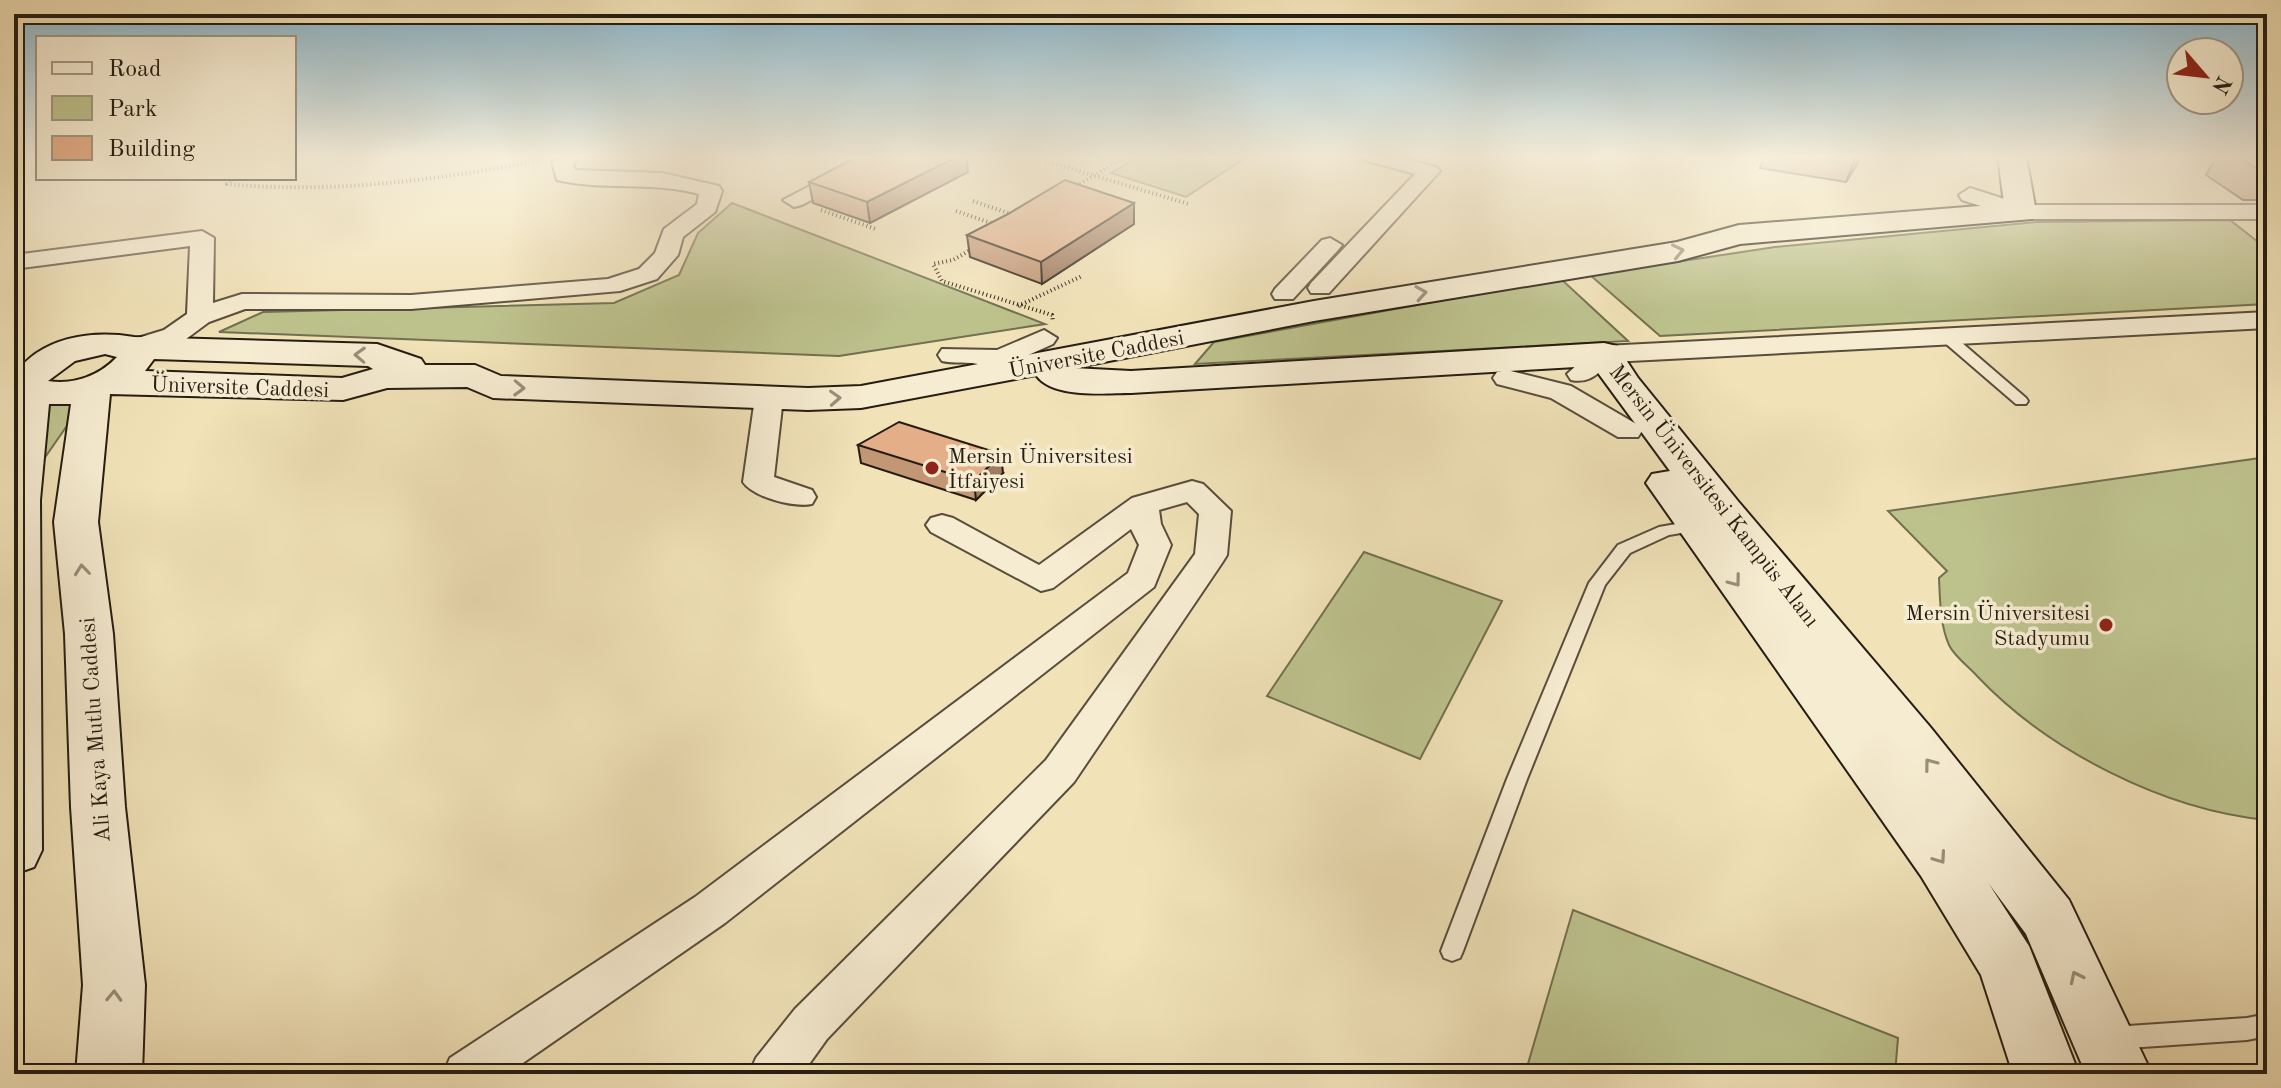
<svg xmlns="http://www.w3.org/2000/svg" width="2281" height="1088" font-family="'Old Standard TT',serif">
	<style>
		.green { fill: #bdc28d; stroke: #717050; stroke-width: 2 }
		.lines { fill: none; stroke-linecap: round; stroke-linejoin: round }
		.lane-casing { stroke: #584e3c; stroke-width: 4 }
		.street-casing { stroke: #584e3c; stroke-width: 4 }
		.secondary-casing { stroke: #251d12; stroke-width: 4 }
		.path { stroke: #251d12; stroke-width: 4; stroke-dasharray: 1 3; stroke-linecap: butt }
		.lane { fill: #f6ecd1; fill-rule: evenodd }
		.street { fill: #f6ecd1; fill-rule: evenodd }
		.secondary { fill: #f6ecd1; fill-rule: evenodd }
		.wall { fill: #c39675; stroke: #251d12; stroke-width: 2 }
		.shaded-wall { fill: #9f7a5f; stroke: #251d12; stroke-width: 2 }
		.building { fill: #e3ae88; stroke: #251d12; stroke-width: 2 }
		.oneway { stroke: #988f7b }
		.poi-dot { fill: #8f2418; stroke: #f6ecd1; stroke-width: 3 }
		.labels { text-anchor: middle; stroke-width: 7; stroke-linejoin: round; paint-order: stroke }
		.street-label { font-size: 22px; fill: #251d12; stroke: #f6ecd1 }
		.poi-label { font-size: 22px; fill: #251d12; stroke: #f6ecd1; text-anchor: start }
	</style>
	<rect width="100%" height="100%" fill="#f1e2b8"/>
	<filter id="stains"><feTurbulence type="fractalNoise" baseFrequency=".0025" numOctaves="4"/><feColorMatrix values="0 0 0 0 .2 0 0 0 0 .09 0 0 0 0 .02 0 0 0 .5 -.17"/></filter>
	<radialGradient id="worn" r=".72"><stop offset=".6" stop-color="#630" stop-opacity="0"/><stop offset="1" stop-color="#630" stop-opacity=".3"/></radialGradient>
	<g class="green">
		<path d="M1140,156H1248L1186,197L1111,173Z"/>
		<path d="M732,203L1045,324L839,356L219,332L263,312L614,303L679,275L698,233Z"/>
		<path d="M2230,220L2267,249V304L1660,336L1590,275L1775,247L2036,222Z"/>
		<path d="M1561,279L1628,341L1195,364L1214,342Z"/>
		<path d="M87,397L39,466L40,406Z"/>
		<path d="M2267,457V820C2164,810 2048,751 1977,676C1969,667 1954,656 1949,645C1940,625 1940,599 1939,578L1947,571L1888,511Z"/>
		<path d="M1364,552L1502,601L1420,759L1267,696Z"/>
		<path d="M1573,910L1898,1038L1895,1074H1525Z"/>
	</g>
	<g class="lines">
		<g class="lane-casing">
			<g id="lane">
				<path d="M1949,335L1954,336L2026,398L2028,401L2026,404H2016L1944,342V336Z"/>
				<path d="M1699,520L1707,525L1705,529L1669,535L1630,553L1605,585L1527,779L1463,951L1460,958L1452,961L1444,958L1441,951L1507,779L1589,583L1618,545L1659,527Z"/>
				<path d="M2267,1014V1036L2247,1040L2113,1049L2105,1046L2101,1038L2105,1030L2113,1027L2247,1018Z"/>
			</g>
		</g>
		<g class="street-casing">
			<g id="street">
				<path d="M557,156H580L573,164L575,170L662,173L719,186L722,191L715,212L683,237L678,255L657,279L620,291L411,309H245L209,322L182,342L134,356L125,354L121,348L125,342L164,330L187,314L190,246L14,269V255L202,231L214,238L213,303L242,294L411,295L608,279L639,269L655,253L664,229L697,204L699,194C652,181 604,191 557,180L552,162Z"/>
				<path d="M867,156H892L802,205L794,207L783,200Z"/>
				<path d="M1361,156H1394L1436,167L1440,171L1329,293H1311L1308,288L1311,283L1415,174L1364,160Z"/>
				<path d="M1970,188L2023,205H2267V219H2021L1962,200L1959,195Z"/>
				<path d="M1330,238L1342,245L1338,250L1293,299H1275L1272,294L1275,289L1322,240Z"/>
				<path d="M2267,312V328L1611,362C1598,373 1590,384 1571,380L1567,374L1595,348L1604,346Z"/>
				<path d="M1044,330L1057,338L1053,344L1024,357L1038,361L1041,367L1038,373C1021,377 995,370 981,365C969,361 954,364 942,361L938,355L942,349L997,350Z"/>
				<path d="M1507,370L1571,386L1638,425L1642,431L1638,437H1618L1551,398L1497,384L1493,378L1497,372Z"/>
				<path d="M769,390L779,392L783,398L774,477L812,490L816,497L812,504C794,508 753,497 743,482L755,398L759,392Z"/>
				<path d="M1192,481L1203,484L1231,511L1227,555L1222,563L1074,782L827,1039L802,1074H749L756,1058L795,1009L1046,760L1195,554L1199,514L1187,502L1159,510L1161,524L1171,545L1154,587L725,923L507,1074H443L450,1058L695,897L1128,573L1139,545L1131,529L1053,588L1041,591L931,532L926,525L931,518L942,515L953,518L1039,565L1132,498Z"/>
			</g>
		</g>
		<g class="secondary-casing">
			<path id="secondary" d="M1998,156H2026L2036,212L2032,219L1740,244L1678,261L1314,321L1073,368L1131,371L1604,343L1617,346L1638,378L1737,500L1931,728L2069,900L2152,1074H2086L2026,934L1989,884L2029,946L2079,1074H2013L1981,975L1921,876L1646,483L1652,474L1670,471L1593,366L1131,393C1105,393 1053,399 1036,375L861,408L808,410L493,398L467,387L387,388L343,400L110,394L98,522L113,634L125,807L145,985L142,1074H76L83,985L71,807L65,634L54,522L71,404H49L40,500L42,850L34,867L14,874V376C40,337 91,330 134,337L377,344L421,359L425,365H475L501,376L808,388L861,386L1314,301L1677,242L1739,225L2004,204ZM105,354L117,357C99,376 74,385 48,381L75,361ZM154,359L368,366L373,369L342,378L145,371Z"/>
		</g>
		<g class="path">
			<path d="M1045,161L1189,204"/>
			<path d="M233,178L227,184C330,194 439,180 541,160"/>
			<path d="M1073,188L1127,156"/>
			<path d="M973,201L1014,215"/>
			<path d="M821,210L876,229"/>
			<path d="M956,211L994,224"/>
			<path d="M972,249L953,260L933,264L942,281L1052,315L1053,321"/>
			<path d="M1018,306L1082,276"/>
		</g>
		<use href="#lane" class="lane"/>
		<use href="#street" class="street"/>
		<use href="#secondary" class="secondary"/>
	</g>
	<g class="wall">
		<path d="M1764,156H1862L1846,182L1760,168Z"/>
		<path d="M2217,156H2267V200H2243L2206,175Z"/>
		<path d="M968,172L870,223L813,203L809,182Z"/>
		<path d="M1134,203V224L1042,284L970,257L967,235Z"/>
		<path d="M858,445L1003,473L976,500L861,463Z"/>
	</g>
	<g class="shaded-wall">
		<path d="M958,156H967L968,172L870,223L867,202Z"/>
		<path d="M1856,156H1862L1846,182Z"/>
		<path d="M1134,203V224L1042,284L1041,262Z"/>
		<path d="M1001,454L1003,473L976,500L974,481Z"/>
	</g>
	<g class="building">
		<path d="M858,156H958L867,202L809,182Z"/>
		<path d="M2237,156H2267V171H2261Z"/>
		<path d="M1065,180L1134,203L1041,262L967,235L1008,214Z"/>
		<path d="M899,422L1001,454L974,481L858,445Z"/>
	</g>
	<defs><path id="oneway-chevron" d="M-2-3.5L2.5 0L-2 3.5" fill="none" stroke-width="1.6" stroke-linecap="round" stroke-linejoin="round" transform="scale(2)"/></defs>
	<g class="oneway">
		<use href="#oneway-chevron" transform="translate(1678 251) rotate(-12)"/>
		<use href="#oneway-chevron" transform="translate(1421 293) rotate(-9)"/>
		<use href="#oneway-chevron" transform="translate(360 355) rotate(-178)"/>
		<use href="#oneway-chevron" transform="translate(519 388) rotate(2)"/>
		<use href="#oneway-chevron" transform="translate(835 398) rotate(-3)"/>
		<use href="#oneway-chevron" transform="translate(82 570) rotate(-96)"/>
		<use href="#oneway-chevron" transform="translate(1735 581) rotate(53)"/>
		<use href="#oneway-chevron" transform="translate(1930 764) rotate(-127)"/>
		<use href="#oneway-chevron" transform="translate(1940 858) rotate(55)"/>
		<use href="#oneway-chevron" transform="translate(2076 977) rotate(-116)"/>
		<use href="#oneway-chevron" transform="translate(114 996) rotate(-88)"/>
	</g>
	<linearGradient id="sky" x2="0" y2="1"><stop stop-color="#89b8d0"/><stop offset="0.51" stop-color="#f9f2df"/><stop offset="1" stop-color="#f9f2df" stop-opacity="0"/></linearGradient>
	<rect width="2281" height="308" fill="url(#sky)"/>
	<g class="poi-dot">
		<circle cx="932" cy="468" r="8"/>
		<circle cx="2106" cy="625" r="8"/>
	</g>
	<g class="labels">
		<g class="street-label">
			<text transform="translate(1096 353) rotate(-11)" y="8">Üniversite Caddesi</text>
			<text transform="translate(240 386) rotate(2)" y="8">Üniversite Caddesi</text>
			<text transform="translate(1715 495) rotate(52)" y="8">Mersin Üniversitesi Kampüs Alanı</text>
			<text transform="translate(94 730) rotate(-94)" y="8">Ali Kaya Mutlu Caddesi</text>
		</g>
		<g class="poi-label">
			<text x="948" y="463">Mersin Üniversitesi<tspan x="948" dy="25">İtfaiyesi</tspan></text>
			<text x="2090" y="620" text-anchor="end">Mersin Üniversitesi<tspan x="2090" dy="25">Stadyumu</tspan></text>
		</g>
	</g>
	<rect width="2281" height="1088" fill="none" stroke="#f1e2b8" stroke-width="48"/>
	<rect x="16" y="16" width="2249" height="1056" fill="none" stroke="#251d12" stroke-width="4"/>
	<rect x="24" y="24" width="2233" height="1040" fill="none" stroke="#251d12" stroke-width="2"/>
	<rect x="36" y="36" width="260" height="144" fill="#f6ecd1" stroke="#a29985" stroke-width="2"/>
	<rect x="52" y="62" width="40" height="12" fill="#f6ecd1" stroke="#a29985" stroke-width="2"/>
	<text x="108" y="76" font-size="24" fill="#251d12">Road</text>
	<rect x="52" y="96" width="40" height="24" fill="#bdc28d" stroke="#a29985" stroke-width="2"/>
	<text x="108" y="116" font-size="24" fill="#251d12">Park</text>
	<rect x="52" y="136" width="40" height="24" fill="#e3ae88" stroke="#a29985" stroke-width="2"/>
	<text x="108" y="156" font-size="24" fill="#251d12">Building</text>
	<g transform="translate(2205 76) rotate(118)"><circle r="38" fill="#f6ecd1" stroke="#a29985" stroke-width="2"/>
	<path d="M0-6L14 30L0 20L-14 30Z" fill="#8f2418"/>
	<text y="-12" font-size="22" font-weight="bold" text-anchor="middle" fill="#251d12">N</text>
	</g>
	<rect width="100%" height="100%" filter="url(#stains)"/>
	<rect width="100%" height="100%" fill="url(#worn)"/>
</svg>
